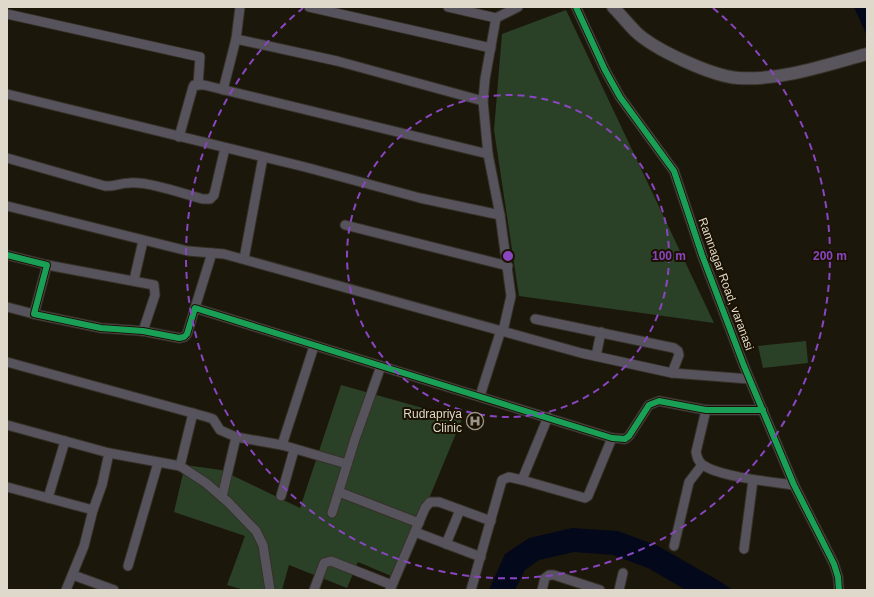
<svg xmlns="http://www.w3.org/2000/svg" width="874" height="597" font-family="Helvetica,sans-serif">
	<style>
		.green { fill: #2b4127 }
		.water { fill: #03081b }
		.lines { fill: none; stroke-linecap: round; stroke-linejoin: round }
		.minor-casing { stroke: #363128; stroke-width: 11 }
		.secondary-casing { stroke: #363128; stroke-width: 14 }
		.minor { stroke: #56535c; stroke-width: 9 }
		.secondary { stroke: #58555d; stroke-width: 12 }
		.cycleway-casing { stroke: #1a1100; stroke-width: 8 }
		.cycleway { stroke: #1a9f57; stroke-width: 6 }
		.ring { fill: none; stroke: #8a46c1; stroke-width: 2; stroke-dasharray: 7 5 }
		.labels { text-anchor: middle; stroke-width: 4; stroke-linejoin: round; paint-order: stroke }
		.street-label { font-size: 12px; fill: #dfd9cb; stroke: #1a1100 }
		.poi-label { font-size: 12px; fill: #dfd9cb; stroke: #1a1100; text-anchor: end }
		.centre { fill: #8a46c1; stroke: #1a1100; stroke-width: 2 }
		.ring-label { font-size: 12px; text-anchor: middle; font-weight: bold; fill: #8a46c1; stroke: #1a1100; stroke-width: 4; stroke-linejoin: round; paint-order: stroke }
	</style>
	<rect width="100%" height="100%" fill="#1c170b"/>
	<g class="green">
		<path d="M566,10L714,323L519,296L494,130L502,34Z"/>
		<path d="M806,341L808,363L763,368L758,346Z"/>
		<path d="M341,385L462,419L396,578L358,562L347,588L289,565L282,590H244L227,585L245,536L174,512L185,465L221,470L300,508Z"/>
	</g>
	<g class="water">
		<path d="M854,7H867V36Z"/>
		<path d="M572,528L618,531L658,546L721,582L732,590H686L648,568L613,555L574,552L539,560L525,570L515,590H489L505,554L529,538Z"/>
	</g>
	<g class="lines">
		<g class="minor-casing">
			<g id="minor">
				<path d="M240,7L236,39L337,61L483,101"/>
				<path d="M309,7L491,48"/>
				<path d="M448,7L496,18L518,7"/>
				<path d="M576,7L605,70L620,97L674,171L702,255L744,366L794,485L834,564L838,577L839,590"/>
				<path d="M7,14L200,57L198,85"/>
				<path d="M496,18L485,79L483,101L488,154L500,215L511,296L503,331"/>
				<path d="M223,90L236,39"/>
				<path d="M7,94L305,167L420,198L500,215"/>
				<path d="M179,137L193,87L194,85H204L488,154"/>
				<path d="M7,158L105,186C114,187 120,183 129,183C148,181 184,194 203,199H210L214,195L225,148"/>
				<path d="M7,206L188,251L224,254L581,353L672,373L749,379"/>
				<path d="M345,225L508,266"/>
				<path d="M7,255L47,265L34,314L101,328L143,331L179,338L184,337L187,334L195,308L612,438L625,439L629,436L649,405L659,401L706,410H763"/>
				<path d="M244,259L263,157"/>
				<path d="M47,265L154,285L155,295L143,331"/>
				<path d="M134,280L143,241"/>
				<path d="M7,307L34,314"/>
				<path d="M195,308L212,253"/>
				<path d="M535,319L674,348L678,351L679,355L672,373"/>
				<path d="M314,346L282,445L347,464"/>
				<path d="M596,356L601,332"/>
				<path d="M7,362L207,417L213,419L220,430L236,437"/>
				<path d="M480,396L501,330"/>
				<path d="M706,410L696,452C697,457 698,462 703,465C720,477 773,482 794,485"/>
				<path d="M7,425L109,453L180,466L193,413"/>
				<path d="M180,466L206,483L228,502L256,531L263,545L270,590"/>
				<path d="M522,480L585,498L588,496L612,438"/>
				<path d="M7,487L93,510"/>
				<path d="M339,492L419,523"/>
				<path d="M281,496L294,450"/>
				<path d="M222,497L236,437L282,445"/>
				<path d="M48,498L65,441"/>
				<path d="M332,513L355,439L381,366"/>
				<path d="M415,532L481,557"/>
				<path d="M446,544L460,510"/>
				<path d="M674,546L689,482L702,465"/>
				<path d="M744,549L753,480"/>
				<path d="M128,566L158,463"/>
				<path d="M73,575L114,590"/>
				<path d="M66,590L84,546L93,510L102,485L109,453"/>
				<path d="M314,590L324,563L331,561L392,585"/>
				<path d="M390,590L425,508L430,502H439L491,521"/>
				<path d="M471,590L502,480L509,477L522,480L548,417"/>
				<path d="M542,590L545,578L549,575H554L600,590"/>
				<path d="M619,590L623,573"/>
			</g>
		</g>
		<g class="secondary-casing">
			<path id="secondary" d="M613,7C621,15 628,24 636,32C655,50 712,76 738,78C781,81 826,65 867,54"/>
		</g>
		<use href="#minor" class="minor"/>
		<use href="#secondary" class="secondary"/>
		<g class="cycleway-casing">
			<g id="cycleway">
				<path d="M576,7L605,70L620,97L674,171L702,255L744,366L794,485L834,564L838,577L839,590"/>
				<path d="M7,255L47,265L34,314L101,328L143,331L179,338L184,337L187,334L195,308L612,438L625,439L629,436L649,405L659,401L706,410H763"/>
			</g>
		</g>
		<use href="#cycleway" class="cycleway"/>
	</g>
	<g class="ring">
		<circle cx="508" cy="256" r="161"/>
		<path d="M713 8A322 322 0 1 1 303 8"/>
	</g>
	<defs>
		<g id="hospital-ring" transform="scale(0.9)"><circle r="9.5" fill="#1a1100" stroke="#9b9588" stroke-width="1.5"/><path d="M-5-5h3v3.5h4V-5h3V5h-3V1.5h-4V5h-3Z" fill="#9b9588"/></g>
	</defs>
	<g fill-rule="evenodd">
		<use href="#hospital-ring" x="475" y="421"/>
	</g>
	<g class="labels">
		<g class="street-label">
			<text transform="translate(726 284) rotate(70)" y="4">Ramnagar Road, varanasi</text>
		</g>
		<g class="poi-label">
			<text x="462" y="418">Rudrapriya<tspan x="462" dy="14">Clinic</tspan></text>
		</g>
	</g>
	<circle cx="508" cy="256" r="6" class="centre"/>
	<g class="ring-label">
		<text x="669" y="260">100 m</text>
		<text x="830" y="260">200 m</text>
	</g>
	<rect width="874" height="597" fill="none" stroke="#dfd9cb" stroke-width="16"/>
</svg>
